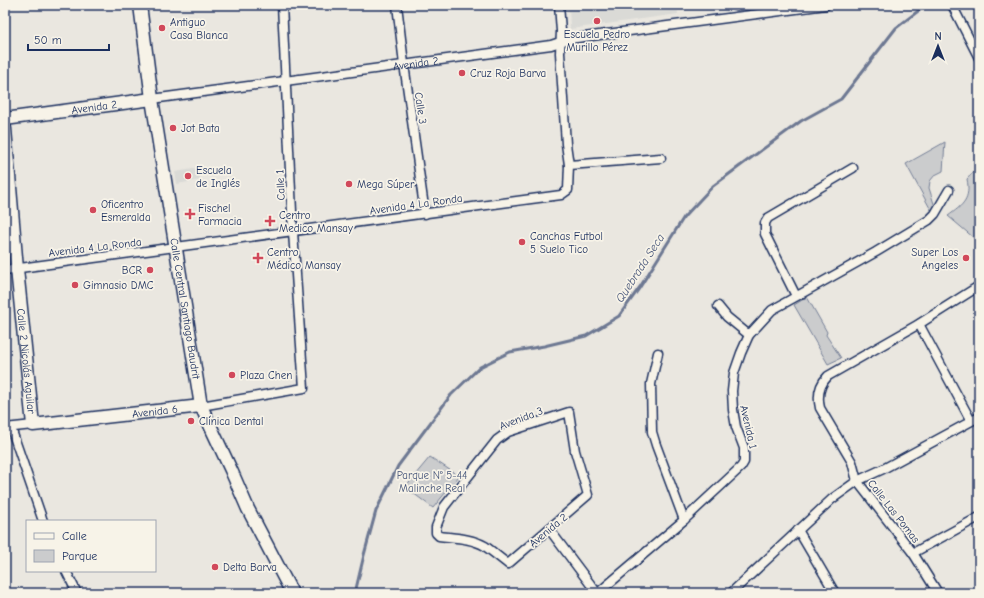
<svg xmlns="http://www.w3.org/2000/svg" width="984" height="598" font-family="'Comic Neue',sans-serif">
	<style>
		.built { fill: #dadad6 }
		.green { fill: #cbcccd; stroke: #737e96 }
		.lines { fill: none; stroke-linecap: round; stroke-linejoin: round }
		.stream { stroke: #6d7892; stroke-width: 3 }
		.street-casing { stroke: #1b2f5e; stroke-width: 11 }
		.secondary-casing { stroke: #1b2f5e; stroke-width: 15 }
		.street { stroke: #f7f3e8; stroke-width: 8 }
		.secondary { stroke: #f7f3e8; stroke-width: 12 }
		.poi-dot { fill: #d1495b; stroke: #f7f3e8; stroke-width: 1.5 }
		.labels { text-anchor: middle; stroke-width: 3.5; stroke-linejoin: round; paint-order: stroke }
		.poi-label { font-size: 11px; fill: #1b2f5e; stroke: #f7f3e8; text-anchor: start }
		.street-label { font-size: 11px; fill: #1b2f5e; stroke: #f7f3e8 }
		.park-label { font-size: 11px; fill: #47567a; stroke: #f7f3e8 }
		.water-label { font-size: 12px; font-style: italic; fill: #445378; stroke: #f7f3e8 }
	</style>
	<rect width="100%" height="100%" fill="#eae7e0"/>
	<filter id="ink" filterUnits="userSpaceOnUse"><feTurbulence type="fractalNoise" baseFrequency=".025" numOctaves="2"/><feDisplacementMap in="SourceGraphic" scale="8" xChannelSelector="R" yChannelSelector="G"/><feConvolveMatrix kernelMatrix="1 2 1 2 8 2 1 2 1" color-interpolation-filters="sRGB"/></filter>
	<g filter="url(#ink)">
		<g class="built">
			<path d="M569,5H677L678,14L570,29Z"/>
			<path d="M199,168L200,180L177,184L175,172Z"/>
		</g>
		<g class="green">
			<path d="M945,142L943,171L935,175L930,181L929,188L935,207L931,210L906,164Z"/>
			<path d="M979,166V231L974,238L948,216C963,205 971,199 967,179Z"/>
			<path d="M807,297L827,332L826,335L841,358L828,364L794,305Z"/>
			<path d="M430,457L459,476L433,508L405,487Z"/>
		</g>
		<g class="lines">
			<path class="stream" d="M355,593L364,555L376,511L398,466L451,395L480,367L510,352L544,346L586,336L619,316L640,287L684,217L713,186L801,121L841,99L896,28L926,5"/>
			<g class="street-casing">
				<g id="street">
					<path d="M397,5L404,64L425,214"/>
					<path d="M952,5L979,58"/>
					<path id="s1" d="M152,99L551,45L569,39L826,5"/>
					<path d="M569,165L661,158"/>
					<path d="M5,270L561,195L568,190L569,165L566,144L560,53L561,31L559,5"/>
					<path d="M796,296L765,234V223L768,218L853,168"/>
					<path d="M718,306L727,317L749,335"/>
					<path d="M919,324L971,421"/>
					<path d="M658,353L651,384L652,432L656,445L684,520"/>
					<path d="M201,406L304,388L293,232L282,5"/>
					<path d="M569,412L575,451L588,495L508,564C500,558 493,552 485,546C471,538 454,538 439,536L436,533V527L444,507L497,440L508,432Z"/>
					<path d="M5,428L33,425"/>
					<path d="M11,428L43,521"/>
					<path d="M549,529L597,593"/>
					<path d="M798,530L835,593"/>
					<path d="M913,553L979,517"/>
					<path d="M66,571L77,593"/>
					<path d="M598,593L684,520L741,467L744,462V448L736,427L733,410L732,391L734,373L741,353L749,335L772,310L876,252L929,220L935,214L949,190"/>
					<path d="M731,593L832,499L857,481L883,469L979,417"/>
					<path d="M938,593L913,553L857,481L852,462L820,408C817,395 819,385 828,376L919,324L979,286"/>
				</g>
			</g>
			<g class="secondary-casing">
				<g id="secondary">
					<path id="s2" d="M140,5L152,99L201,406L231,470L248,509L292,593"/>
					<path id="s3" d="M5,119L152,99"/>
					<path id="s4" d="M5,129L17,269L33,425L201,406"/>
				</g>
			</g>
			<use href="#street" class="street"/>
			<use href="#secondary" class="secondary"/>
		</g>
	</g>
	<g class="poi-dot">
		<circle cx="597" cy="21" r="4"/>
		<circle cx="162" cy="28" r="4"/>
		<circle cx="462" cy="73" r="4"/>
		<circle cx="173" cy="128" r="4"/>
		<circle cx="188" cy="176" r="4"/>
		<circle cx="349" cy="184" r="4"/>
		<circle cx="93" cy="210" r="4"/>
		<path d="M188 208h4v4h4v4h-4v4h-4v-4h-4v-4h4z"/>
		<path d="M268 215h4v4h4v4h-4v4h-4v-4h-4v-4h4z"/>
		<circle cx="522" cy="242" r="4"/>
		<path d="M256 252h4v4h4v4h-4v4h-4v-4h-4v-4h4z"/>
		<circle cx="966" cy="258" r="4"/>
		<circle cx="150" cy="270" r="4"/>
		<circle cx="75" cy="285" r="4"/>
		<circle cx="232" cy="375" r="4"/>
		<circle cx="191" cy="421" r="4"/>
		<circle cx="215" cy="567" r="4"/>
	</g>
	<g class="labels">
		<g class="poi-label">
			<text x="170" y="26">Antiguo<tspan x="170" dy="13">Casa Blanca</tspan></text>
			<text x="597" y="38" text-anchor="middle">Escuela Pedro<tspan x="597" dy="13">Murillo Pérez</tspan></text>
			<text x="470" y="77">Cruz Roja Barva</text>
			<text x="181" y="132">Jot Bata</text>
			<text x="196" y="174">Escuela<tspan x="196" dy="13">de Inglés</tspan></text>
			<text x="357" y="188">Mega Súper</text>
			<text x="101" y="208">Oficentro<tspan x="101" dy="13">Esmeralda</tspan></text>
			<text x="198" y="212">Fischel<tspan x="198" dy="13">Farmacia</tspan></text>
			<text x="279" y="219">Centro<tspan x="279" dy="13">Medico Mansay</tspan></text>
			<text x="530" y="240">Canchas Futbol<tspan x="530" dy="13">5 Suelo Tico</tspan></text>
			<text x="267" y="256">Centro<tspan x="267" dy="13">Médico Mansay</tspan></text>
			<text x="958" y="256" text-anchor="end">Super Los<tspan x="958" dy="13">Angeles</tspan></text>
			<text x="142" y="274" text-anchor="end">BCR</text>
			<text x="83" y="289">Gimnasio DMC</text>
			<text x="240" y="379">Plaza Chen</text>
			<text x="199" y="425">Clínica Dental</text>
			<text x="223" y="571">Delta Barva</text>
		</g>
		<g class="street-label">
			<text dy="4" stroke="none"><textPath href="#s1" startOffset="266">Avenida 2</textPath></text>
			<text dy="4" stroke="none"><textPath href="#s3" startOffset="90">Avenida 2</textPath></text>
			<text transform="translate(421 108) rotate(82)" y="4">Calle 3</text>
			<text transform="translate(280 185) rotate(-93)" y="4">Calle 1</text>
			<text transform="translate(416 204) rotate(-8)" y="4">Avenida 4 La Ronda</text>
			<text transform="translate(95 247) rotate(-7)" y="4">Avenida 4 La Ronda</text>
			<text dy="4" stroke="none"><textPath href="#s2" startOffset="307">Calle Central Santiago Baudrit</textPath></text>
			<text dy="4" stroke="none"><textPath href="#s4" startOffset="233">Calle 2 Nicolás Aguilar</textPath></text>
			<text dy="4" stroke="none"><textPath href="#s4" startOffset="420">Avenida 6</textPath></text>
			<text transform="translate(521 418) rotate(-21)" y="4">Avenida 3</text>
			<text transform="translate(749 427) rotate(77)" y="4">Avenida 1</text>
			<text transform="translate(894 511) rotate(52)" y="4">Calle Las Pomas</text>
			<text transform="translate(548 530) rotate(-40)" y="4">Avenida 2</text>
		</g>
		<g class="park-label">
			<text x="432" y="479">Parque N° 5-44<tspan x="432" dy="13">Malinche Real</tspan></text>
		</g>
		<g class="water-label">
			<text transform="translate(640 268) rotate(-57)" y="4">Quebrada Seca</text>
		</g>
	</g>
	<rect width="984" height="598" fill="none" stroke="#f7f3e8" stroke-width="20"/>
	<rect x="10" y="10" width="964" height="578" fill="none" stroke="#1b2f5e" stroke-width="1.5" filter="url(#ink)"/>
	<rect x="26" y="520" width="130" height="52" fill="#f7f3e8" stroke="#9fa5b1"/>
	<rect x="34" y="533" width="20" height="6" fill="#f7f3e8" stroke="#9fa5b1"/>
	<text x="62" y="540" font-size="12" fill="#1b2f5e">Calle</text>
	<rect x="34" y="550" width="20" height="12" fill="#cbcccd" stroke="#9fa5b1"/>
	<text x="62" y="560" font-size="12" fill="#1b2f5e">Parque</text>
	<g transform="translate(938 46)" stroke="#f7f3e8" stroke-width="3" paint-order="stroke">
	<path d="M0-3L7 15L0 10L-7 15Z" fill="#1b2f5e"/>
	<text y="-6" font-size="11" font-weight="bold" text-anchor="middle" fill="#1b2f5e">N</text>
	</g>
	<path d="M28 44v6h81v-6" fill="none" stroke="#1b2f5e" stroke-width="2"/>
	<text x="34" y="44" font-size="12" fill="#1b2f5e" stroke="#f7f3e8" stroke-width="3" paint-order="stroke">50 m</text>
</svg>
